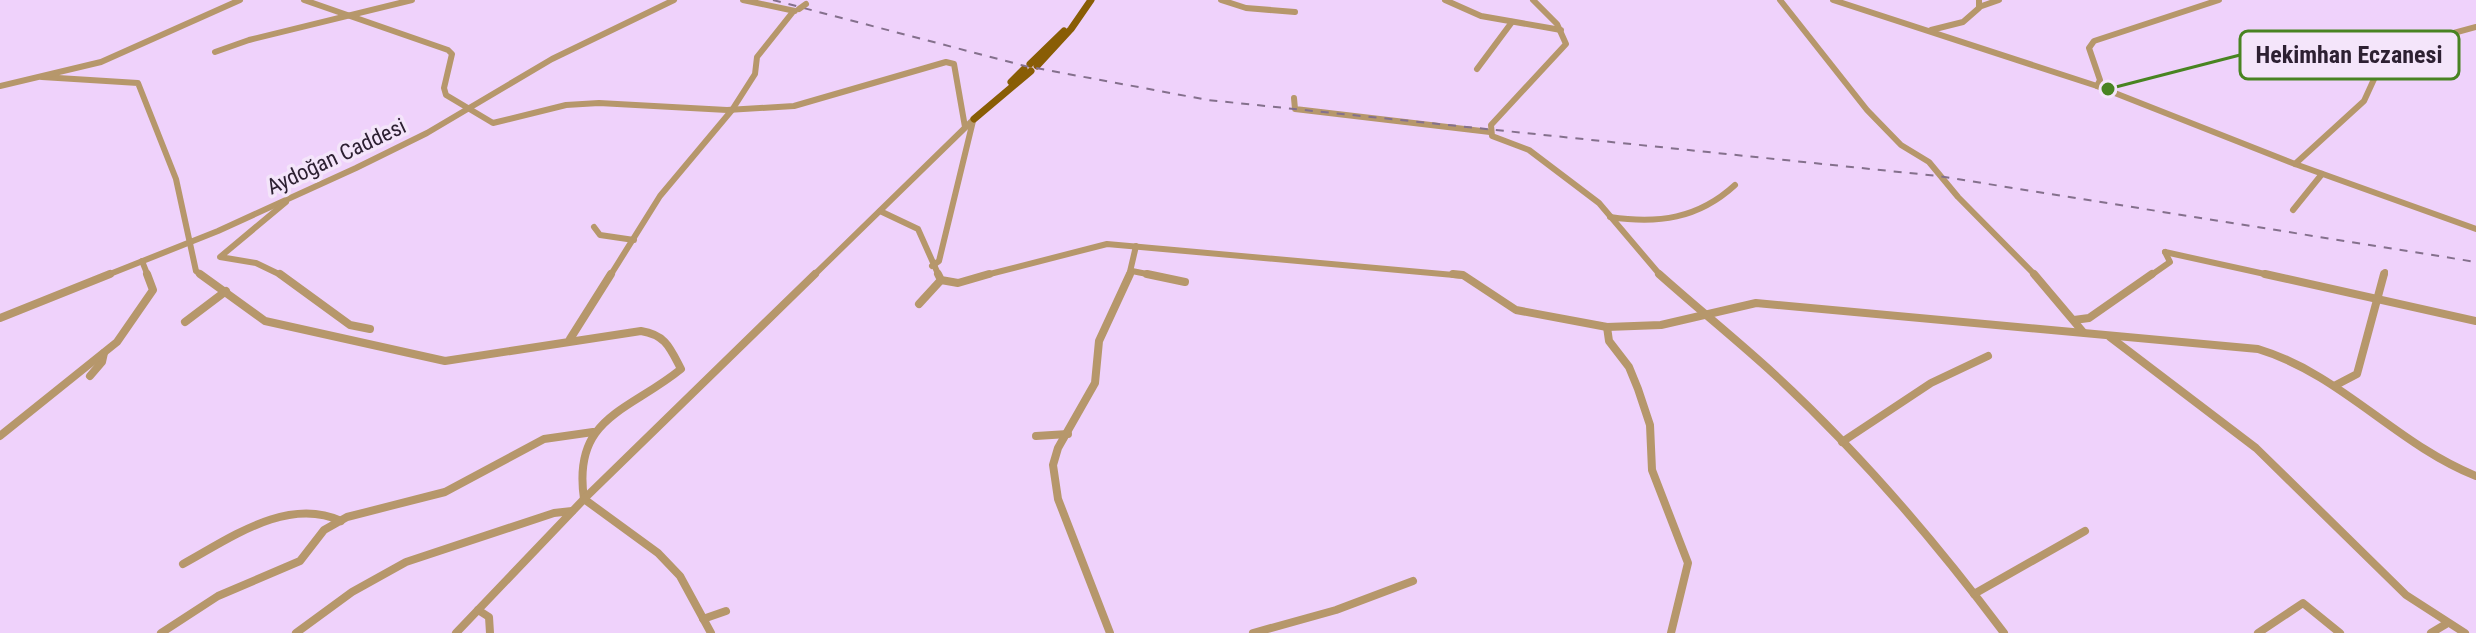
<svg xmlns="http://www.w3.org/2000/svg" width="2476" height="633" font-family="'Roboto Condensed',sans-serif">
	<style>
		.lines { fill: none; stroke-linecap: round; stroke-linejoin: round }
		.minor-far1 { stroke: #b6976b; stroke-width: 6 }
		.minor { stroke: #b6976b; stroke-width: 8 }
		.major { stroke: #895d05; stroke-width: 7 }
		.rail { stroke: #84708c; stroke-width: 2; stroke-dasharray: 8 8; stroke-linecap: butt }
		.minor-bridge { stroke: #b6976b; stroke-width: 6 }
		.labels { text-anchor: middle; stroke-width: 7; stroke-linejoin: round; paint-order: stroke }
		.street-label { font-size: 22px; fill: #2d2032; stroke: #f4e5fa }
		.leader { fill: none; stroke: #488421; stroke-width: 3 }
		.callout-dot { fill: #488421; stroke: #f4e5fa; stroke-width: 3 }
		.callout { fill: #f4e5fa; stroke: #488421; stroke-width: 3 }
		.callout-label { font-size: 24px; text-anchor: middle; font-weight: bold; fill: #2d2032 }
	</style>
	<rect width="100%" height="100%" fill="#efd2fb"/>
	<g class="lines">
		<g class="minor-far1">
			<path d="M304,0L448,50L452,54L444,88L446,95L493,123L566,105L599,103L727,110L794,106L946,62L954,64L965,127"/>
			<path d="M743,0L795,11"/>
			<path d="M1221,0L1246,8L1295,12"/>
			<path d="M1445,0L1481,16L1561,30"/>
			<path d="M1533,0L1557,24L1566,44L1491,125L1492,136L1529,150L1599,203L1661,276"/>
			<path d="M1780,0L1867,110L1901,145L1929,162L1958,197L2036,276"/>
			<path d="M1833,0L2097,86L2295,164L2476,229"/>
			<path d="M1979,7L1999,0"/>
			<path d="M1931,30L1963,22L1979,8V0"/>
			<path d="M215,52L249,40L412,0"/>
			<path d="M1477,69L1512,22"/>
			<path d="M42,77L138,83L176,179L196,271L203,276"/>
			<path d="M0,86L101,62L240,0"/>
			<path d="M2097,86L2100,80L2089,48L2094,41L2219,0"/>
			<path d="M1294,98L1295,109L1490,132"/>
			<path d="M2295,164L2364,101L2375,77L2386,68L2428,40L2476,27"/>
			<path d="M2293,210L2322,174"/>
			<path d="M880,211L918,229L939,276"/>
			<path d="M1610,217C1658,224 1698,219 1735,185"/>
			<path d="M594,227L600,235L634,240"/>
			<path d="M2165,252L2274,276"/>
			<path d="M142,261L148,276"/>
			<path d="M932,266L939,261L973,121"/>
			<path d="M1132,271L1157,276"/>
			<path d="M105,276L218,231L356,168L427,133L552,59L674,0"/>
			<path d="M283,276L256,263L220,257L286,202"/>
			<path d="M610,276L660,196L732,110L755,74L757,57L792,13"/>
			<path d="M813,276L974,119"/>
			<path d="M982,276L1107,244L1465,276"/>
			<path d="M1129,276L1136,246"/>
			<path d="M2150,276L2170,262L2165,252"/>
			<path d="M2384,276L2385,272"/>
		</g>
		<g class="minor">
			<path d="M200,274L265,321L445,361L641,331C666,335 670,348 681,369C628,412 572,417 584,499L658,553L680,576L711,633"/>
			<path d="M280,274L350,325L370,329"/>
			<path d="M938,274L941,280L958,283L989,274"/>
			<path d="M1147,274L1185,282"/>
			<path d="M1453,274L1463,275L1516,310L1607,327L1661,325L1756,303L2258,349C2341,374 2396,444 2476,476"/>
			<path d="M1659,274C1697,308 1737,340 1774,374C1859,452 1935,541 2004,633"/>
			<path d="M2034,274L2083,332"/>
			<path d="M2265,274L2476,321"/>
			<path d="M919,304L941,280"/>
			<path d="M0,318L110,274"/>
			<path d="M2074,320L2089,318L2152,274"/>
			<path d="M185,322L226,291"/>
			<path d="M1607,327L1609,341L1629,367L1638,389L1650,425L1652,470L1688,563L1671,633"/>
			<path d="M2110,337L2256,448L2406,595L2465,633"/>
			<path d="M570,339L611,274"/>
			<path d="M90,376L102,362L104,353"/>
			<path d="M2336,385L2357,374L2384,274"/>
			<path d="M0,436L117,342L153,290L147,274"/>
			<path d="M1036,436L1068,434"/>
			<path d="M1842,442L1931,383L1988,356"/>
			<path d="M183,564C229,539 287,496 341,521"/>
			<path d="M1974,594L2085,531"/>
			<path d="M478,610L489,617L490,633"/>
			<path d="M703,619L726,611"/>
			<path d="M161,633L218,596L300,561L324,530L347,517L445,492L544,439L593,432"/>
			<path d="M296,633L352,592L406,562L554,513L572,511"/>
			<path d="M456,633L586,497L815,274"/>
			<path d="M1110,633L1058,499L1053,465L1058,448L1095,383L1099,341L1130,274"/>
			<path d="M1253,633L1336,610L1413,581"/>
			<path d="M2258,633L2303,603L2340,633"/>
			<path d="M2431,633L2446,624"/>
		</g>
		<g class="major">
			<path d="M1030,64L1064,31"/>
			<path d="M1037,66L1071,29L1091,0"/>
			<path d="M1011,82L1024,69"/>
			<path d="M974,119L1031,71"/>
		</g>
		<path class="rail" d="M773,0L1025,66L1208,100L1938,176L2476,262"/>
		<path class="minor-bridge" d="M799,9L806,4"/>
	</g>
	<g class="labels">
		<g class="street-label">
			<text transform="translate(336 156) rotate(-25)" y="8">Aydoğan Caddesi</text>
		</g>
	</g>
	<path class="leader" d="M2108 89L2240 55"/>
	<circle class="callout-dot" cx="2108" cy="89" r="8"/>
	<rect class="callout" x="2240" y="31" width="219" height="48" rx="8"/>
	<g class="callout-label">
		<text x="2349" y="63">Hekimhan Eczanesi</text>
	</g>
</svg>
